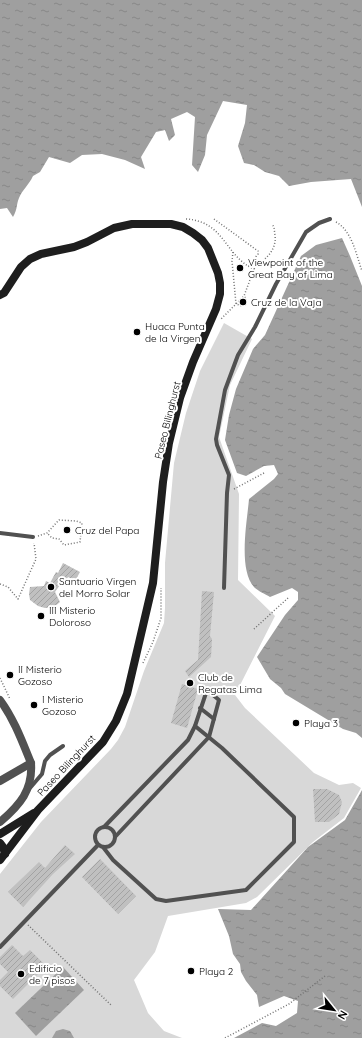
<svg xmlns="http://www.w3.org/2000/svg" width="362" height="1038" font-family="Quicksand,sans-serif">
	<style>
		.green { fill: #d8d8d8 }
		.water { fill: url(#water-ripples) }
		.building { fill: url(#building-hatch) }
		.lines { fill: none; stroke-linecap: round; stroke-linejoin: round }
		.path { stroke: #737373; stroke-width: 1.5; stroke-dasharray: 1 2; stroke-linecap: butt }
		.lane { stroke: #515151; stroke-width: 4 }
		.street { stroke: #515151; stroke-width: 8 }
		.secondary { stroke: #1e1e1e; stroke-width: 8 }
		.poi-dot { fill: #000; stroke: #fff; stroke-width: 1.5 }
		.labels { text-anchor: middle; stroke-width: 4; stroke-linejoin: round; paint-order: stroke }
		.poi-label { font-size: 10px; fill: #000; stroke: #fff; text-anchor: start }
		.street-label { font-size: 10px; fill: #000; stroke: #fff }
	</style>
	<defs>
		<pattern id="water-ripples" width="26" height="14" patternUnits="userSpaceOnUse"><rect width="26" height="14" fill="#9f9f9f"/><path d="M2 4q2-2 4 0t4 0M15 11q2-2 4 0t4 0" fill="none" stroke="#878787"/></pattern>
		<pattern id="building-hatch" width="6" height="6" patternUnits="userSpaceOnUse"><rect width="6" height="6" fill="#c0c0c0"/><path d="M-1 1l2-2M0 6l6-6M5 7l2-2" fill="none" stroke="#a3a3a3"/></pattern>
	</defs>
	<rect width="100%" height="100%" fill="#fff"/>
	<path class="green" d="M224,323L252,339L230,385L219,437L239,494L238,580L275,616L235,695L245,708L314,773L339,785L353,783L361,788L344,818L313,842L257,897L246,903L168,916L155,952L134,980L148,1013L164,1031L182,1038H0V874L41,822L111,749L118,740L125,727L144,671L164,623L165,608V563L174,463L186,413L200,371Z"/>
	<g class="water">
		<path d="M0,0H362V207L351,179L311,182L289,186L279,176L265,172L254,165L244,163L238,146L245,123L247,105L223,101L207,135L205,155L198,172L192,165L195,117L187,112L171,119L175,135L169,141L165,130L156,132L141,157L145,169L125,160L102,154L82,155L70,163L49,157L40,172L33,176C29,185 22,190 19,198C16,205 18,208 13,217L7,208L0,209Z"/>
		<path d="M342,238L350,256L362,286V738L356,733L343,729L285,694L281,688L270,679L257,657L285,615L298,600V592L292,588L270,597C265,594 258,591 254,587C238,569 247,522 249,499L274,479L278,474L274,465L264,466L246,476L237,473L225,440L229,415L236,389L253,349L265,335L301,256L316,245Z"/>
		<path d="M362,790V1038H234L262,1023L276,1026L297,1013L298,1001L284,996L259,1007L257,995L246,981L241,972L240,964L233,954L229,936L218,909L251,910L308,847L345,820Z"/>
		<path d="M63,967L84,990L36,1036L15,1013Z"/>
		<path d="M63,1029L70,1031L74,1038H52L56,1031Z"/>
	</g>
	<g class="building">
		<path d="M63,563L80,572L75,581L68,577L65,583L62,582L55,592L60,602L54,607L45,608L38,606L30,600L29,594L30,587L44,586L46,581L50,583L56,572L58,573Z"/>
		<path d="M202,591L214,592L210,636L212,639L211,657L189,677L185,671L198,660Z"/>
		<path d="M182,684L198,689L187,728L171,723Z"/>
		<path d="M313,789H327L339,795L342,802L339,814L329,822H315Z"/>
		<path d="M65,845L75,854L53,874L23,907L8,892L39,862L45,868Z"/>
		<path d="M100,859L136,896L118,914L82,877Z"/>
		<path d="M12,945L23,956L30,950L46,966L13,999L0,986V980L8,972L0,964V957Z"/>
	</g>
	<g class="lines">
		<g class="path">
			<path d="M186,219C225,221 225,257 254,269L244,296L221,319"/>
			<path d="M214,219L258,251V254L248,267"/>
			<path d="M336,222C352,231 356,254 362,271"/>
			<path d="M233,252L232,261L236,304L242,306L246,303V299L244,296"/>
			<path d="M254,269C264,259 277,252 275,235C274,230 275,228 272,224"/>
			<path d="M234,489L264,473"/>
			<path d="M38,536L47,533L59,520L76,521L82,523L80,542L64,545L59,539L52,538L47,533"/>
			<path d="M0,584L8,587L18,599L36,559L34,543"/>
			<path d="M254,629L288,598"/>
			<path d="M143,663L153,642L161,618V588"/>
			<path d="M0,678L10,699"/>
			<path d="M28,925L112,1006"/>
			<path d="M225,1038L289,1004L325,976"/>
		</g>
		<g class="lane">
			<path d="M0,533L33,537"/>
			<path d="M224,588L227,493L229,475L217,445L216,439L225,390L238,355L255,327L276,284L306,232L319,223L330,219"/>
			<path d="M200,708L214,719"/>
			<path d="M30,788L42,774L45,761L50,755L63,746"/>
			<circle cx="105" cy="837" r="10"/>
			<path d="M104,827L188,740L195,726L207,690L219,700L209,737L115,837"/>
			<path d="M103,847L113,860L156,899L166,901L246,890L294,842V817L222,748L195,726"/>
			<path d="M0,947L98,845"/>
		</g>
		<g class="street">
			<path d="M0,700C14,719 22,741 31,763C33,790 20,805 0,822"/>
			<path d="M0,781L31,763"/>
		</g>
		<g class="secondary">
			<path d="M0,295L4,293L21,267L30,259L41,254L74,247L87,242L114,228L132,224H171L183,227L193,233L202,240L208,248L218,273L220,283V294L216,309L193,362L180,398L169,443L163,482L153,583L127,694L116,721L103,742L38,810L0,860"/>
			<path d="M0,834L34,813"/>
			<path d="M0,843L3,847L5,854"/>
		</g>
	</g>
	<g class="poi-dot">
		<circle cx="240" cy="268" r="4"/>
		<circle cx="243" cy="302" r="4"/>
		<circle cx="137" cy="332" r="4"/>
		<circle cx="67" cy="530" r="4"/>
		<circle cx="51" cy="587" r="4"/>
		<circle cx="41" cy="616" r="4"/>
		<circle cx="10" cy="675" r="4"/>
		<circle cx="190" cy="683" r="4"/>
		<circle cx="34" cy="705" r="4"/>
		<circle cx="296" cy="723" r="4"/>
		<circle cx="191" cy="971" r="4"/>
		<circle cx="21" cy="974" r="4"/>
	</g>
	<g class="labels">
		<g class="poi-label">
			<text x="248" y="266">Viewpoint of the<tspan x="248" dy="12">Great Bay of Lima</tspan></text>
			<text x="251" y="306">Cruz de la Vaja</text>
			<text x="145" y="330">Huaca Punta<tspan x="145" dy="12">de la Virgen</tspan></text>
			<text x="75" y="534">Cruz del Papa</text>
			<text x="59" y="585">Santuario Virgen<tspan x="59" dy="12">del Morro Solar</tspan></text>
			<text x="49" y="614">III Misterio<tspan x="49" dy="12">Doloroso</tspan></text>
			<text x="18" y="673">II Misterio<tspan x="18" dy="12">Gozoso</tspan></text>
			<text x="198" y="681">Club de<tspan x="198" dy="12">Regatas Lima</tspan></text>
			<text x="42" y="703">I Misterio<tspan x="42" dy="12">Gozoso</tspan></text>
			<text x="304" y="727">Playa 3</text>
			<text x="29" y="972">Edificio<tspan x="29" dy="12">de 7 pisos</tspan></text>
			<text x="199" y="975">Playa 2</text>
		</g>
		<g class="street-label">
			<text transform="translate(167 420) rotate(-76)" y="4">Paseo Bilinghurst</text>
			<text transform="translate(66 765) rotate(-47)" y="4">Paseo Bilinghurst</text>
		</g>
	</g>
	<g transform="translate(334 1010) rotate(120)" stroke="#ffffff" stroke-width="3" paint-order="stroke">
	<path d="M0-3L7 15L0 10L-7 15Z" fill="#000000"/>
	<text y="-6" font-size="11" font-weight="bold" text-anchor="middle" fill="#000000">N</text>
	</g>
</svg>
